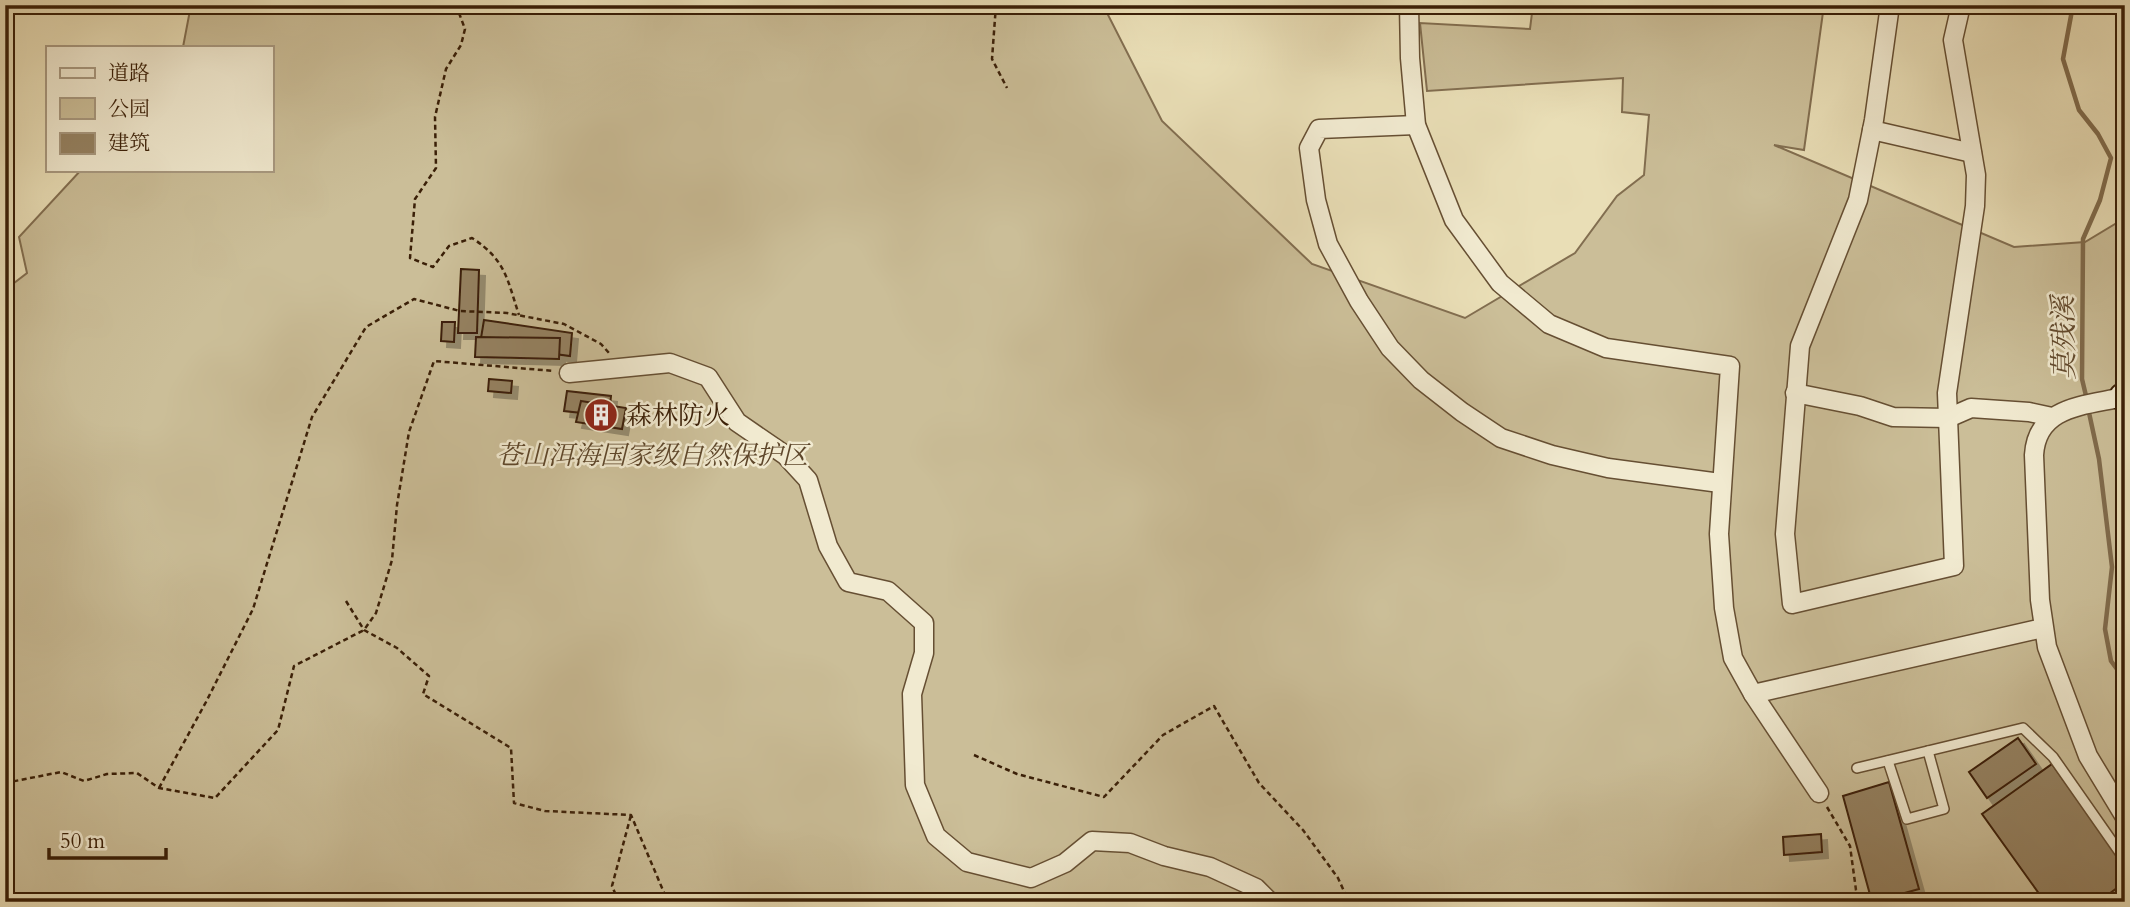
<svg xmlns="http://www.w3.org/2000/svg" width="2130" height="907" font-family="Cardo,'Noto Serif SC',serif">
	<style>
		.green { fill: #cbbe98; stroke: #826e50; stroke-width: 2 }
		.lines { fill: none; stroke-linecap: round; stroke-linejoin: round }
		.stream { stroke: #806b4c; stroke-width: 4.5 }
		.building { fill: #958262; stroke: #3a1f07; stroke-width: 2; filter: url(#shadow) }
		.lane-casing { stroke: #664f33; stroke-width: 12 }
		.street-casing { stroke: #664f33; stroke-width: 21 }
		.secondary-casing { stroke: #3a1f07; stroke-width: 30 }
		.path { stroke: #3a1f07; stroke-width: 2.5; stroke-dasharray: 5 3.5; stroke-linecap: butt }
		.lane { stroke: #f1ead0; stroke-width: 9 }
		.street { stroke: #f1ead0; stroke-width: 18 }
		.secondary { stroke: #f1ead0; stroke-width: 26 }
		.labels { text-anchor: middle; stroke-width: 5; stroke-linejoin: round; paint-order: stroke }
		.poi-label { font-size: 26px; fill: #3a1f07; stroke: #f1ead0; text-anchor: start }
		.park-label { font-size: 26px; font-style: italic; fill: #5e472b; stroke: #f1ead0 }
		.water-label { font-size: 28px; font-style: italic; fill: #634b2f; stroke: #f1ead0 }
	</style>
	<defs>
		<filter id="shadow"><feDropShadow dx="6" dy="6" stdDeviation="0" flood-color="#0004"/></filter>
	</defs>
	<rect width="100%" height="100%" fill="#e9deb6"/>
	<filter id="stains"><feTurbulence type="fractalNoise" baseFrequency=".00286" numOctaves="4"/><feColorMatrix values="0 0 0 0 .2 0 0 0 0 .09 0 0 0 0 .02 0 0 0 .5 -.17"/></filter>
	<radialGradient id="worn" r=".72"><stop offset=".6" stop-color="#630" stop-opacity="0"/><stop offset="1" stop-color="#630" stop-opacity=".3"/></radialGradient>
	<path class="green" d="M191,5H1103L1162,121L1312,264L1465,318L1575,253L1617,196L1644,175L1649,115L1622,112L1623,78L1427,91L1420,23L1530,29L1533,5H1824L1804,150L1774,145L2014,247L2085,242L2125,218V902H5V290L27,273L19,237L81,170H271V47H183Z"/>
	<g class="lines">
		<g class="stream">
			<path d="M2073,5L2063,59L2079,110L2098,134L2111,158L2100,200L2083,239L2082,379L2087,400"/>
			<path d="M2088,408L2099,459L2112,567L2105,629L2111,661L2125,680"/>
		</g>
	</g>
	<g class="building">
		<path d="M461,269L479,270L477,333H458Z"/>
		<path d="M484,320L572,333L570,356L480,344Z"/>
		<path d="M442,322H455L454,342L441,341Z"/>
		<path d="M476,337L560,338L559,359L475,357Z"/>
		<path d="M489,379L512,381L511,393L488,391Z"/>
		<path d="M567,391L611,396L609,416L564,411Z"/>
		<path d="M581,401L626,408L622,429L576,422Z"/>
		<path d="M2018,738L2036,764L1987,798L1969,772Z"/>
		<path d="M2052,764L2125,866V882L2098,902H2045L1982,814Z"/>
		<path d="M1889,782L1919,889L1872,902L1843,796Z"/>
		<path d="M1821,834L1822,852L1784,855L1783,837Z"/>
		<path d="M1684,896L1729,900V902H1683Z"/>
		<path d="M1592,897L1637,901V902H1592Z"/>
	</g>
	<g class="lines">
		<g class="lane-casing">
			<g id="lane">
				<path d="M1888,761L1907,819L1944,809L1928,751"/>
				<path d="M1857,768L2023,728L2053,757L2125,860"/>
			</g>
		</g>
		<g class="street-casing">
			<g id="street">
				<path d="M1409,5L1410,58L1416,125L1454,220L1500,283L1549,324L1606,348L1730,366L1719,534L1724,608L1733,658L1753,694L1819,793"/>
				<path d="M1890,5L1874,120L1858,200L1800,346L1785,534L1792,604L1954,566L1947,393L1975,206L1976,175L1953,40L1961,5"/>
				<path d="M1416,125L1319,129L1309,148L1316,200L1328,244L1359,301L1390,348L1421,380L1462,412L1501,438L1552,455L1608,468L1720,483"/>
				<path d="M1872,130L1972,153"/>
				<path d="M569,373L670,363L708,377L737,422L785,455L808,480L828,546L848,582L888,591L924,623V653L912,694L915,785L936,836L967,862L1031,878L1065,863L1092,841L1130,843L1164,856L1210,867L1256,888L1270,902"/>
				<path d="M1795,393L1860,406L1893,417L1948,418L1971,408L2029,412L2052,417"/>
				<path d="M2123,397C2084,406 2037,406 2034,455L2040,600L2047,647L2088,756L2125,817"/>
				<path d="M1753,694L2043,628"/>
			</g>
		</g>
		<g class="secondary-casing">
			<path id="secondary" d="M2123,397L2125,396"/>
		</g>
		<g class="path">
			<path d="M456,5L465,29L461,45L446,69L435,117L436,168L415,199L410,258L433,267L449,246L472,238C506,260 507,279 519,315"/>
			<path d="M996,5L992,59L1007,88"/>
			<path d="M2125,15V30"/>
			<path d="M2120,419L2125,441"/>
			<path d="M346,601L364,630L397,648L429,676L423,694L511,748L514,803L545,811L631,815L668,902"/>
			<path d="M974,755L1017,774L1104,797L1163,735L1214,706L1259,783L1303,830L1338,878L1349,902"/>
			<path d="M5,783L61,772L84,781L107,774L137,773L159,788L215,798L278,730L294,666L364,630L376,613L392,560L397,505L409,432L434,361L554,371"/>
			<path d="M159,788L206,702L253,609L312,417L366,327L414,299L460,311L507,313L564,324L601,344L609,353"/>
			<path d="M1827,807L1850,846L1856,890L1860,902"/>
			<path d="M619,902L612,886L631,815"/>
		</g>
		<use href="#lane" class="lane"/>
		<use href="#street" class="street"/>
		<use href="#secondary" class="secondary"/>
	</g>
	<defs>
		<g id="building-disc" transform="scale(1.75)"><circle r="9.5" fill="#8f2418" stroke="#f1ead0"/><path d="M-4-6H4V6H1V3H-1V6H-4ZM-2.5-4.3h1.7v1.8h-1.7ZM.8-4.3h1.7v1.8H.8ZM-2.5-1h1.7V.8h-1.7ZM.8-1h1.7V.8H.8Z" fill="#fff"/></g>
	</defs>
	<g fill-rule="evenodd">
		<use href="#building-disc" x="601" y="415"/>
	</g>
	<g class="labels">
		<g class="poi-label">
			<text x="626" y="424">森林防火</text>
		</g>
		<g class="park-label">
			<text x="652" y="464">苍山洱海国家级自然保护区</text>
		</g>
		<g class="water-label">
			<text transform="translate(2063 338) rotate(-91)" y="10">莫残溪</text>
		</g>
	</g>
	<rect width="2130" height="907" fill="none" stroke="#e9deb6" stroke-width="28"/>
	<rect x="7" y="7" width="2116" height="893" fill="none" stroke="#3a1f07" stroke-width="3.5"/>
	<rect x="14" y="14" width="2102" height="879" fill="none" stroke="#3a1f07" stroke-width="2"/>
	<rect x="46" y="46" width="228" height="126" fill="#f1ead0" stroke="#a89980" stroke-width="2"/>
	<rect x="60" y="68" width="35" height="10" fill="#f1ead0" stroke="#a89980" stroke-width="2"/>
	<text x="108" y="80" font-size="21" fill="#3a1f07">道路</text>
	<rect x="60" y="98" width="35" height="21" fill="#cbbe98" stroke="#a89980" stroke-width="2"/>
	<text x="108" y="116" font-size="21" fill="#3a1f07">公园</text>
	<rect x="60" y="133" width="35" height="21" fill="#958262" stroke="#a89980" stroke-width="2"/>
	<text x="108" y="150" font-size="21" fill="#3a1f07">建筑</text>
	<path d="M49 848v10h117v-10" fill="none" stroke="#3a1f07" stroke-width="3.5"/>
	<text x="60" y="848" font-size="21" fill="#3a1f07" stroke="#f1ead0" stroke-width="5" paint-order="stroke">50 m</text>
	<rect width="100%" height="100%" filter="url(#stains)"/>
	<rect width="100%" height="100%" fill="url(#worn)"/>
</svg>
